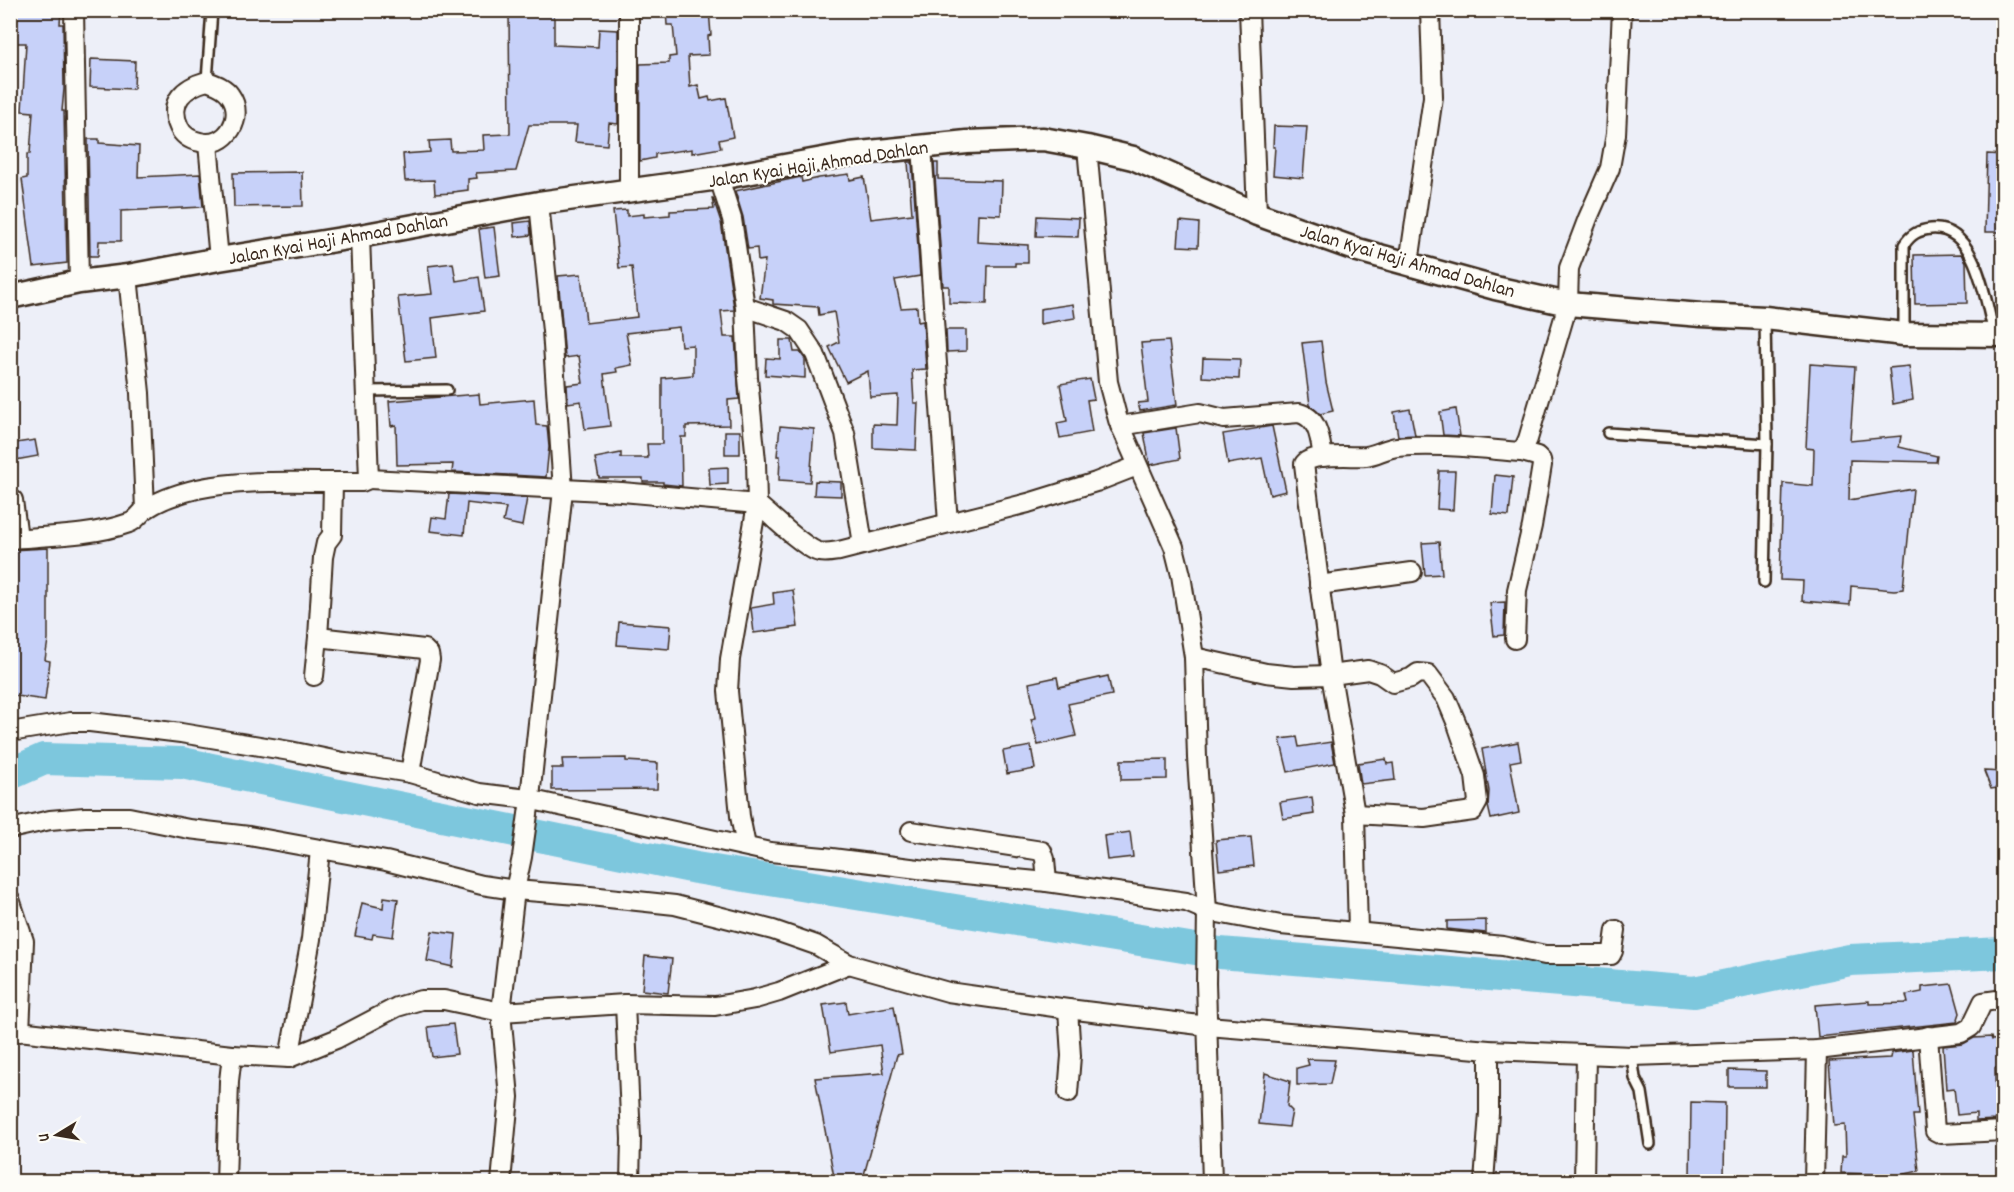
<svg xmlns="http://www.w3.org/2000/svg" width="2014" height="1192" font-family="Dekko,sans-serif">
	<style>
		.lines { fill: none; stroke-linecap: round; stroke-linejoin: round }
		.river { stroke: #7dc7dd; stroke-width: 32 }
		.building { fill: #c7d1f9; stroke: #3b2a1e; stroke-width: 1.5 }
		.service-casing { stroke: #3b2a1e; stroke-width: 14 }
		.minor-casing { stroke: #3b2a1e; stroke-width: 22 }
		.tertiary-casing { stroke: #3b2a1e; stroke-width: 27 }
		.service { stroke: #fdfcf7; stroke-width: 9 }
		.minor { stroke: #fdfcf7; stroke-width: 18 }
		.tertiary { stroke: #fdfcf7; stroke-width: 22 }
		.labels { text-anchor: middle; stroke-width: 4.5; stroke-linejoin: round; paint-order: stroke }
		.street-label { font-size: 20px; fill: #3b2a1e; stroke: #fdfcf7 }
	</style>
	<rect width="100%" height="100%" fill="#edeff8"/>
	<filter id="ink" filterUnits="userSpaceOnUse"><feTurbulence type="fractalNoise" baseFrequency=".0167" numOctaves="2"/><feDisplacementMap in="SourceGraphic" scale="12" xChannelSelector="R" yChannelSelector="G"/><feConvolveMatrix kernelMatrix="1 2 1 2 8 2 1 2 1" color-interpolation-filters="sRGB"/></filter>
	<g filter="url(#ink)">
		<g class="lines">
			<path class="river" d="M10,774L44,759L182,763L696,868L1220,953L1694,992L1850,960L2004,953"/>
		</g>
		<g class="building">
			<path d="M10,10H61L60,24H63L64,89L62,111H64L67,263L34,267L22,179L27,178V154H30L33,112L22,111L26,43H10Z"/>
			<path d="M509,10H554V45L598,47L599,29L618,30V124L609,123L607,145L575,142L577,125H529L516,171L476,173L477,178L468,179V190L453,192V193L435,194L434,180L405,181L403,154L430,152L429,141L450,140L451,151L484,150L483,135L510,134Z"/>
			<path d="M666,10H709L711,35L708,36L709,55L688,56L690,87L698,85L701,99L709,97L710,101L726,98L733,137L719,140L721,148L692,153V149L655,154V158L640,161V64L669,63V57L676,56L673,25H667Z"/>
			<path d="M91,59L135,61L134,89L90,87Z"/>
			<path d="M1274,126L1307,127L1303,178L1273,175L1275,147H1273Z"/>
			<path d="M88,139H99V143L139,146L138,177L200,174L203,207L121,211V241H99L98,256H90Z"/>
			<path d="M1987,154L2004,155V232H1985Z"/>
			<path d="M908,162H912L920,276L895,280L901,308L917,307L918,322L923,321L926,369L912,370L914,403H918L916,450L873,448V424L897,425L898,395L870,397L868,371L846,382L829,347L839,342L834,312L819,315L818,307L773,304V300L760,298L765,260L758,261L757,248L748,249L743,217L735,191L801,177L802,182L819,178L849,174L850,180L864,177L871,219L912,214Z"/>
			<path d="M934,163H938V179L1002,181L1001,215L978,214L977,242L1028,245V263H1015V266H988L987,304L949,303V286H943Z"/>
			<path d="M302,172L303,206L234,207L233,173Z"/>
			<path d="M712,198H713L721,222L734,308V310L721,311L724,337H735L739,399L728,400L729,425L686,426V437H681L682,486L663,484V482H643V478H599L595,458L621,453V458H648L647,444H662V378L693,375V345L681,346L679,327L626,333L632,365L616,368L617,372L604,374L610,426L585,429L581,401L568,403L567,385L583,383L579,356L565,358L558,276L581,274L586,323L637,317L632,267L619,268L613,211L627,210V216L644,214V217L670,215V211L714,209Z"/>
			<path d="M1037,216L1079,218L1078,237L1036,236Z"/>
			<path d="M530,221L531,235L515,237L514,223Z"/>
			<path d="M1180,221L1199,223L1198,247L1178,246Z"/>
			<path d="M494,227L500,276L485,278L479,229Z"/>
			<path d="M1962,254L1966,262L1967,303L1915,304L1914,255Z"/>
			<path d="M453,263L456,281L479,277L484,311L432,318L436,358L406,361L398,297L432,294L428,266Z"/>
			<path d="M1073,304L1075,318L1040,324V309Z"/>
			<path d="M946,330H966V351L947,352Z"/>
			<path d="M780,340H792L794,352H800L805,359V378L765,375L766,358L780,359Z"/>
			<path d="M1169,341L1177,405L1140,411L1138,403L1148,402L1141,343Z"/>
			<path d="M1321,341L1326,382L1333,411L1320,414L1310,405L1302,343Z"/>
			<path d="M1203,358L1240,359L1239,379L1202,377Z"/>
			<path d="M1810,364L1855,367L1850,441L1901,436L1899,447L1937,456L1936,462L1850,460L1849,500L1913,489L1903,589L1894,590L1851,586L1850,605L1802,601L1803,581L1780,580L1783,483L1813,486L1814,449L1806,448Z"/>
			<path d="M1909,366L1913,400L1893,404L1889,368Z"/>
			<path d="M1090,379L1094,399L1087,400L1092,432L1060,438L1057,423L1067,421L1060,384Z"/>
			<path d="M479,394L480,404L534,399L536,425L547,426L549,447L546,477L452,472L453,464L397,465L396,425L391,426L389,401Z"/>
			<path d="M1410,409L1415,435L1398,436L1394,412Z"/>
			<path d="M1456,409L1460,436L1443,435L1440,412Z"/>
			<path d="M780,426L814,429L810,482L779,480L780,456H777Z"/>
			<path d="M1272,426L1286,491L1270,495L1262,458L1228,464L1223,434Z"/>
			<path d="M1176,428L1180,459L1150,465L1144,433Z"/>
			<rect x="725" y="431" width="15" height="23"/>
			<path d="M35,440L38,456L10,461V444Z"/>
			<path d="M728,467V484L710,485L709,468Z"/>
			<path d="M1439,471H1455L1453,510L1437,509Z"/>
			<path d="M1495,475L1513,477L1509,516L1492,514Z"/>
			<path d="M815,481L841,482V496L814,495Z"/>
			<path d="M449,494L527,498L522,526L503,522L506,508L467,503L464,535L430,531L432,517L446,519Z"/>
			<path d="M1439,542L1442,574L1425,575L1422,543Z"/>
			<path d="M48,548V640L45,660L50,661L45,700L10,695V550Z"/>
			<path d="M793,590L798,627L754,633L751,608L774,604L773,593Z"/>
			<path d="M1505,602L1504,635L1494,636L1490,603Z"/>
			<path d="M619,622L671,626L669,649L617,645Z"/>
			<path d="M1108,676L1112,695L1068,704L1076,736L1038,745L1031,719L1036,718L1029,683L1057,677L1059,687Z"/>
			<path d="M1297,737L1299,747L1331,742L1335,763L1288,772L1280,739Z"/>
			<path d="M1518,742L1521,760L1510,762L1519,813L1491,819L1488,806L1489,791L1482,749Z"/>
			<path d="M1031,746L1035,769L1007,774L1003,751Z"/>
			<path d="M626,758V761L658,763L657,789L552,790V768H563L562,759Z"/>
			<path d="M1167,759V779L1121,780V760Z"/>
			<path d="M1386,759L1387,764L1393,763L1395,780L1361,784L1358,763Z"/>
			<path d="M1984,771L2004,772V787L1991,789Z"/>
			<path d="M1312,797L1314,814L1283,819L1280,802Z"/>
			<path d="M1130,832L1133,857L1107,860L1104,836Z"/>
			<path d="M1251,837L1254,866L1219,870L1216,840Z"/>
			<path d="M384,897L398,899L393,937L373,934L372,939L355,936L362,903L383,908Z"/>
			<path d="M1486,920V933L1447,929V921Z"/>
			<path d="M432,931L456,934L453,967L427,961Z"/>
			<path d="M645,956L672,959L668,993L642,990Z"/>
			<path d="M1952,984L1960,1013L1957,1022L1818,1037L1815,1005L1869,1001V1004L1908,1003L1906,995L1922,992V987Z"/>
			<path d="M846,1002L848,1014L894,1006L902,1054L897,1055L862,1182H835L815,1078L884,1073L880,1045L831,1052L823,1005Z"/>
			<path d="M453,1024L457,1054L432,1057L428,1027Z"/>
			<path d="M1991,1037L1992,1040L2004,1039V1067L1995,1068L1996,1120L1976,1121V1113L1957,1115L1954,1088L1946,1089L1943,1046L1963,1044L1974,1038Z"/>
			<path d="M1913,1050L1918,1115H1913L1919,1171L1901,1175L1841,1173L1842,1156H1846L1845,1125L1834,1126L1829,1061L1890,1058L1891,1053Z"/>
			<path d="M1307,1059L1335,1060L1330,1084L1297,1085V1068L1309,1065Z"/>
			<path d="M1729,1070L1766,1071V1087H1729Z"/>
			<path d="M1265,1073L1290,1081L1287,1106L1292,1111L1289,1127L1259,1124Z"/>
			<path d="M1691,1102L1725,1103L1724,1179L1690,1178Z"/>
		</g>
		<g class="lines">
			<g class="service-casing">
				<g id="service">
					<path d="M207,81L212,10"/>
					<path d="M1904,334V245C1911,234 1919,230 1931,229C1977,225 1985,301 1994,333"/>
					<path d="M365,391L447,390"/>
					<path d="M1608,433L1767,444"/>
					<path d="M1764,582L1767,444L1765,318"/>
					<path d="M1632,1056L1635,1078L1642,1092L1650,1144"/>
				</g>
			</g>
			<g class="minor-casing">
				<g id="minor">
					<path d="M74,10L79,282"/>
					<path d="M629,10V190"/>
					<path d="M1249,10L1257,214"/>
					<path d="M207,81C215,84 225,87 230,95C246,117 226,149 200,142C190,140 183,136 179,127C167,101 185,87 207,81Z"/>
					<path d="M208,144L219,259"/>
					<path d="M922,146L948,523"/>
					<path d="M1087,147L1108,382L1118,420L1174,547L1181,575L1194,657L1197,758L1207,911L1206,983L1212,1182"/>
					<path d="M1409,263L1433,97L1430,10"/>
					<path d="M128,276L140,393L145,509"/>
					<path d="M745,307L786,321L799,330L815,354L845,433L863,544"/>
					<path d="M1120,426L1200,413L1224,419L1299,413C1319,418 1320,440 1323,457"/>
					<path d="M1522,452L1528,439L1568,304L1569,268L1588,218L1610,168L1616,134L1622,10"/>
					<path d="M369,479L622,492L757,504L756,461L748,378L745,307L732,219L719,178"/>
					<path d="M333,482L332,535L326,543L323,557L318,637L424,649L429,654L430,660L410,773"/>
					<path d="M13,500L18,538"/>
					<path d="M10,539C49,536 92,536 129,523C136,521 140,513 146,509C161,499 180,493 197,489C247,478 311,483 362,482L369,479L360,236"/>
					<path d="M1319,585L1412,572"/>
					<path d="M1194,657L1266,673L1294,676L1331,675L1368,670L1380,674L1393,683L1411,678L1418,673L1428,674L1446,698L1457,724L1475,776L1478,802L1473,811L1424,818L1355,814"/>
					<path d="M314,676L318,637"/>
					<path d="M10,732L71,722H90L181,733L290,751L343,762L410,773L479,793L528,799L770,852L824,857L934,871L1047,882L1186,902L1207,911L1281,925L1503,946L1545,955H1611L1613,951L1616,930"/>
					<path d="M10,829L50,820L85,817H129L189,829L249,836L386,861L482,885L515,890L590,896L675,905L773,930L816,945L849,964L948,992L1068,1009L1208,1026L1489,1050L1632,1056L1817,1050L1961,1033L1971,1027L1983,1002L2004,999"/>
					<path d="M911,831L1042,851L1045,859L1047,882"/>
					<path d="M746,846L740,816L728,691L730,659L757,504C772,516 800,544 816,551C823,554 832,552 839,551L1028,503L1096,482L1137,466"/>
					<path d="M10,899L24,941L20,1032"/>
					<path d="M1358,931L1355,814L1331,675L1304,464C1309,453 1352,457 1366,456C1376,455 1386,448 1397,447C1438,443 1481,449 1522,452L1537,456L1541,460L1542,465L1532,526L1517,590L1515,639"/>
					<path d="M625,1004L631,1139L630,1182"/>
					<path d="M10,1030L232,1055"/>
					<path d="M1928,1036L1935,1131L1941,1134L2004,1131"/>
					<path d="M289,1058L311,939L320,850"/>
					<path d="M1068,1093L1071,1056L1068,1009"/>
					<path d="M226,1182L229,1081L232,1055L289,1058L336,1039L397,1007L421,1000H444L501,1012L625,1004L715,1006L755,999L779,992L849,964"/>
					<path d="M501,1182L509,1097L501,1012L515,890L522,857L529,807L563,490L552,331L539,203"/>
					<path d="M1484,1182L1489,1113V1050"/>
					<path d="M1584,1182L1586,1054"/>
					<path d="M1814,1182L1817,1050"/>
				</g>
			</g>
			<g class="tertiary-casing">
				<path id="tertiary" d="M10,297L79,282L128,276L219,259L360,236L539,203L719,178L850,154L967,142L1043,139L1087,147L1133,158L1257,214L1358,250L1495,288L1568,304L1701,315L1765,318L1904,334L2004,335"/>
			</g>
			<use href="#service" class="service"/>
			<use href="#minor" class="minor"/>
			<use href="#tertiary" class="tertiary"/>
		</g>
	</g>
	<g class="labels">
		<g class="street-label">
			<text transform="translate(818 163) rotate(-9)" y="7">Jalan Kyai Haji Ahmad Dahlan</text>
			<text transform="translate(338 238) rotate(-10)" y="7">Jalan Kyai Haji Ahmad Dahlan</text>
			<text transform="translate(1408 260) rotate(16)" y="7">Jalan Kyai Haji Ahmad Dahlan</text>
		</g>
	</g>
	<rect width="2014" height="1192" fill="none" stroke="#fdfcf7" stroke-width="36"/>
	<rect x="18" y="18" width="1978" height="1156" fill="none" stroke="#3b2a1e" stroke-width="2" filter="url(#ink)"/>
	<g transform="translate(57 1135) rotate(259)" stroke="#fdfcf7" stroke-width="4.5" paint-order="stroke">
	<path d="M0-4.5L10 22L0 15L-10 22Z" fill="#3b2a1e"/>
	<text y="-9" font-size="16" font-weight="bold" text-anchor="middle" fill="#3b2a1e">U</text>
	</g>
</svg>
